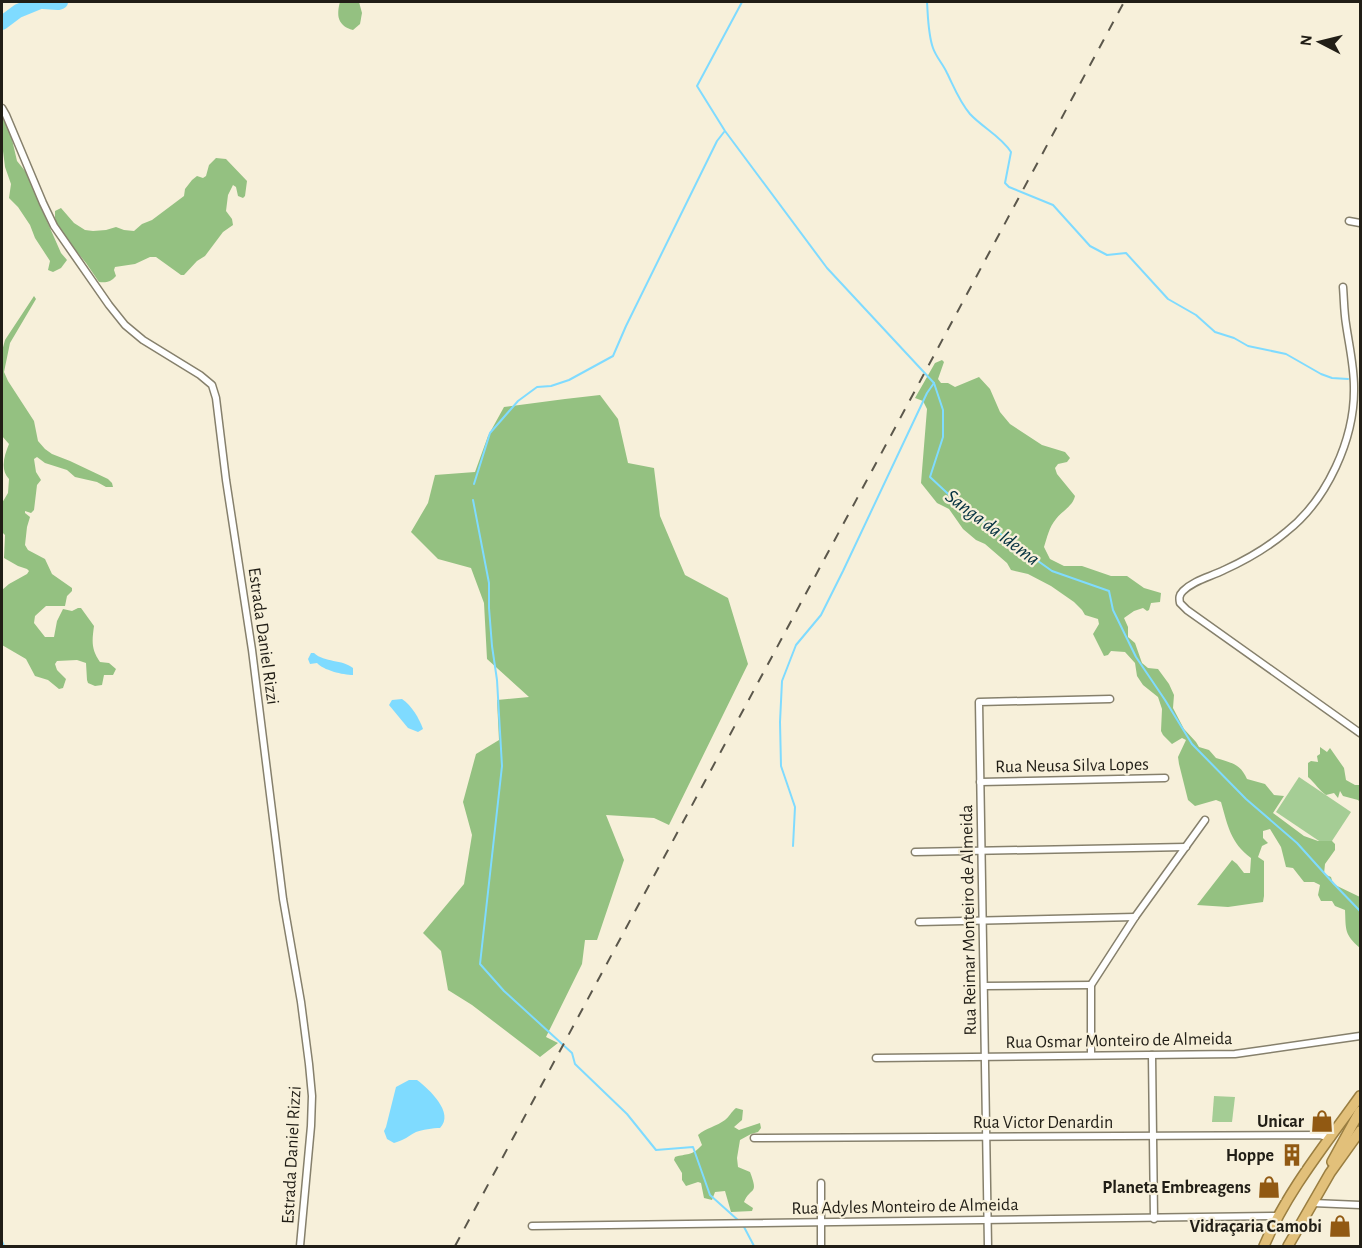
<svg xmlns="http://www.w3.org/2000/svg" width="1362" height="1248" font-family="'Alegreya Sans',sans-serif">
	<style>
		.green { fill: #a5cd95 }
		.forest { fill: #94c181 }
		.water { fill: #7fdbff }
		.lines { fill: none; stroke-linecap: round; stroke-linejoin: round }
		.stream { stroke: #7fdbff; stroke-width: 2 }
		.river { stroke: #7fdbff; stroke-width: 14 }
		.minor-casing { stroke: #86806c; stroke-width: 9 }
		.trunk-casing { stroke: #9a7e41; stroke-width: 12 }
		.minor { stroke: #fff; stroke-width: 6 }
		.trunk { stroke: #e2c07a; stroke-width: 9 }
		.rail { stroke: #5b574b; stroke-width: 2; stroke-dasharray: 10 10; stroke-linecap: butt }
		.labels { text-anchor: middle; stroke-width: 4.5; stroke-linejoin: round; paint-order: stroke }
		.street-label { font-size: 18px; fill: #211e16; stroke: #f7f0da }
		.poi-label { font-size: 18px; font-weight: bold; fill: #211e16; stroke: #f7f0da; text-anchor: end }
		.water-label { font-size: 20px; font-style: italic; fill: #053241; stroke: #f7f0da }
	</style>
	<rect width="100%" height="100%" fill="#f7f0da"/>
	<g class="green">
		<path d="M1299,777L1351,812L1328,847L1276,812Z"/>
		<path d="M1214,1096L1235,1097L1232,1122H1212Z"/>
	</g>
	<g class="forest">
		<path d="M340,2H359L362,13L360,24L353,30C338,26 336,16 340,2Z"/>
		<path d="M2,116L11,135L17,161L30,177L39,203L61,253L67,260L61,268L53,272L48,270L50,261L35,238L30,225L18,207L9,198L11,184L5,167L2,143Z"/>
		<path d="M216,158L226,159L247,181L245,196L243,198L238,196L236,187L233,185L228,195L226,211L232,219L233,225L223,232L205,256L197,261L184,275H181L156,257H150L135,264L115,267L114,270L116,276C111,282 106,283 99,282L86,263L59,230L55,218V211L61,208L74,223L85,230L93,231L106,230L116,227L124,230L134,231L142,224L152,220L184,196L185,189L192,180L197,176L203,178L206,176L209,165Z"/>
		<path d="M34,296L36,299L10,343L4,372L8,381L34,421L38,441L45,449L52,454L70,461L108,479L112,483L113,487H106L97,482L75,477L67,470L45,463L37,457L34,459L36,472L41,480L37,485L34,510L31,513L25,511V513L30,517L27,527L25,545L28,550L45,559L52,574L72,588V591L67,596L65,606H46L35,616L34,623L45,637H54L57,621L63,609L72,611L78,608H81L94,626C92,641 91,649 100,662L109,663L116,669L113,675H104L102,685L95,686L88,683L87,680L86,663L77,660L57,661L55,664L57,670L66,679L63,688L59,689L48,680L35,676L26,659L2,645V590L9,584L27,574L29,571L27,569L18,566L4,558L5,535L2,532V503L8,493L9,479C0,470 4,456 9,444L2,436V351L5,340Z"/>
		<path d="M942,360L944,362L938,379L941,383H948L955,387L979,377L990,389L1000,412L1010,424L1042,445L1065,452L1070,458L1067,462L1058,464L1055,468L1057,474L1075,496C1073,506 1062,511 1056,519C1049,527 1047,538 1044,547L1050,559L1064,566H1082L1111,576H1127L1144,588L1161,593L1160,602L1151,603L1149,610L1147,611L1143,608L1134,611L1124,618L1128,627V637L1135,643L1142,663L1148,668L1158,669L1169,684L1174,695L1173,708L1184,729L1196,742L1199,747L1209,750L1216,758C1231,763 1240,763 1247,779L1265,784L1274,795L1284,796L1273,813L1304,836L1318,841H1332L1335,844V850L1325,864L1324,874L1331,877L1333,884L1360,897V948C1344,934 1346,930 1345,910L1335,906L1332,901H1321L1318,895L1320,885L1314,882H1304L1293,868L1286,867L1281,847L1270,829L1263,831V838L1268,843L1262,846L1258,857L1264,861V896L1263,902L1228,907L1197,905L1232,860L1237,864L1244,873H1250L1251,858C1230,842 1228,826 1221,802L1216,800L1195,806L1188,800L1179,764L1178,757L1186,740L1182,738L1172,744L1163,735L1161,731L1162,709L1158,697L1143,685L1137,676L1135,663L1125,652L1111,651L1108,655L1104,656L1093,634L1099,624L1098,619L1085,615L1082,610L1074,602L1051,586L1028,574L1011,570L1007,563L985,544L976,540L963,529L949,509L937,503L921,483L927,409L923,401L915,398L935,363Z"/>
		<path d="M600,395L618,419L628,463L654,468L660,516L685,575L728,598L748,664L669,825L654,818L606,815L624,860L597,940H585L582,964L546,1037L558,1043L540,1057L472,1005L448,990L441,951L423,933L464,884L472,835L463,802L476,754L499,740L497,700L529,697L487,659L484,603L471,568L438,559L411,532L428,503L435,475L475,472L488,436L504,407L565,399Z"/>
		<path d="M1320,747L1327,752L1330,748L1344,768L1346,780L1355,785H1360V802L1358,800L1343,796L1340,791L1338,798L1334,793L1326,795C1319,790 1315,783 1308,777V763L1311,761L1318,762L1317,756L1320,754Z"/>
		<path d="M736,1108L743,1110L742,1120L734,1127L739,1130L760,1123L761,1128L758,1132L751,1134L740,1140L737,1158L738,1167L750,1172C759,1196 751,1186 744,1202L753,1208L752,1211L731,1212L725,1191L715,1192L712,1200L704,1198L701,1183L698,1182L686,1186L682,1180V1173L674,1160L675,1157C687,1153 691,1157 702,1145L698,1135C706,1128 717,1126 725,1120C729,1117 731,1112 736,1108Z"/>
	</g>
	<g class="water">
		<path d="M311,653H314C325,663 342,659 353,668V675C343,675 323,670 317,663L310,664L308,659Z"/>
		<path d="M402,699C412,706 419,718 423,729L418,732L408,728L389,705L392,700Z"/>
		<path d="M409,1080H417C429,1089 455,1113 440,1128C433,1128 422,1130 416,1132C408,1136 405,1140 394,1143L387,1139L384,1131L386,1127L396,1087Z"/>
	</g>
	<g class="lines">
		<g class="stream">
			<path d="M742,2L697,86L725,131L827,268L934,383L943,410V437L930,477L960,505L1052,571L1109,591L1113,610L1136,657L1165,700L1192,744L1246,799L1297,843L1334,884L1360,911"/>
			<path d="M927,2C928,16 928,34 933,48C936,57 943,64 947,73C954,87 959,101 970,114C983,128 1001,136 1011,152L1005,183L1009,187L1053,205L1090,246L1107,255L1126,253L1168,299L1196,315L1215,332L1234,338L1248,346L1286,354L1321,374L1332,378L1348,379"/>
			<path d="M474,484L490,433L518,401L537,387L551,386L569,380L613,356L626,326L717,141L724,132"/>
			<path d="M473,500L489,583V608L492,646L497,680L502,766L480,964L504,991L572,1053L575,1064L627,1114L656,1150L693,1147L710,1195L739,1221"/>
			<path d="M793,846L795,807L781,766L780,722L782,681L796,645L821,615L843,571L927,393L934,383"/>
			<path d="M743,1225L754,1246"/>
			<path d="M2,1241L4,1246"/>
		</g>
		<g class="river">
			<path d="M43,2L58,3L61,2"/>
			<path d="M2,23L18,11L40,2"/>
		</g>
		<g class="minor-casing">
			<g id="minor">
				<path d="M2,108L6,115L43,203L54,226L109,305L125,325L143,340L200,375L212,385L216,398L226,480L252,650L283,899L301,1002L309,1064L312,1096L311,1126L300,1246"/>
				<path d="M1349,221L1360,223"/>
				<path d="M1343,287C1344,299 1344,312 1346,324C1349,345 1354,366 1354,387C1355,439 1327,500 1286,532C1267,548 1246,560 1224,570C1210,577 1194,580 1183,591C1179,595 1179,598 1180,603L1187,610L1360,733"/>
				<path d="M980,782L1165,778"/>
				<path d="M915,852L1186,847"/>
				<path d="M919,922L1135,917"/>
				<path d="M984,986L1091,985"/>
				<path d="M1091,1055V985L1135,917L1205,820"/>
				<path d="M1152,1055L1154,1219"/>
				<path d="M876,1058L1235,1054L1360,1036"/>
				<path d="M754,1138L1320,1135L1331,1138"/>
				<path d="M821,1183V1246"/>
				<path d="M1313,1203L1360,1205"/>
				<path d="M532,1226L1278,1216"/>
				<path d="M988,1246L979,702L1110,699"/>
			</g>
		</g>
		<g class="trunk-casing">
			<g id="trunk">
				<path d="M1332,1162L1360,1111"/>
				<path d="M1264,1246C1287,1191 1326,1144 1360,1096"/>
				<path d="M1288,1246L1330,1173L1360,1131"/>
			</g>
		</g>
		<use href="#minor" class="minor"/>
		<use href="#trunk" class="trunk"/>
		<path class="rail" d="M455,1246L1124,2"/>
	</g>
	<defs>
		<g id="shop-bare" transform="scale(1.8)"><path d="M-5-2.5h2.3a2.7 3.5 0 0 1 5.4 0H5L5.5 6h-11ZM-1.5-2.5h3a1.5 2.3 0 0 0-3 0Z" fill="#915912" stroke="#f7f0da" stroke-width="2.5" paint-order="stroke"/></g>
		<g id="building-bare" transform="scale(1.8)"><path d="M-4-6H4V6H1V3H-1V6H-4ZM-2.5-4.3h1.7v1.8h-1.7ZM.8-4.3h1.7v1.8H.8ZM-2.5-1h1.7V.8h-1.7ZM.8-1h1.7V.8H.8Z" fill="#915912" stroke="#f7f0da" stroke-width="2.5" paint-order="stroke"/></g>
	</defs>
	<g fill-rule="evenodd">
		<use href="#shop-bare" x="1322" y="1121"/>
		<use href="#building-bare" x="1292" y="1155"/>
		<use href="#shop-bare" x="1269" y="1187"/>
		<use href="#shop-bare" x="1340" y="1226"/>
	</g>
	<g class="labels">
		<g class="street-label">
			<text transform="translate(264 636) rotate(82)" y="6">Estrada Daniel Rizzi</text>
			<text transform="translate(1072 765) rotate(-1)" y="6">Rua Neusa Silva Lopes</text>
			<text transform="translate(968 920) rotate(-91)" y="6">Rua Reimar Monteiro de Almeida</text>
			<text transform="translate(1119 1040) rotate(-1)" y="6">Rua Osmar Monteiro de Almeida</text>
			<text x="1043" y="1128">Rua Victor Denardin</text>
			<text transform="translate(291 1155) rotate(-87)" y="6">Estrada Daniel Rizzi</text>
			<text transform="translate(905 1206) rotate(-1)" y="6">Rua Adyles Monteiro de Almeida</text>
		</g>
		<g class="poi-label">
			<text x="1304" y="1127">Unicar</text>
			<text x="1274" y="1161">Hoppe</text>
			<text x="1251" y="1193">Planeta Embreagens</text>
			<text x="1322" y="1232">Vidraçaria Camobi</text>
		</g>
		<g class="water-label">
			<text transform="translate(993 527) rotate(37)" y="7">Sanga da Idema</text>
		</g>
	</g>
	<rect width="1362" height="1248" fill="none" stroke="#211e16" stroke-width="6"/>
	<g transform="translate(1320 42) rotate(277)" stroke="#f7f0da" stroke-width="4.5" paint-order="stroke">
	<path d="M0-4.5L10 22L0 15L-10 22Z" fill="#211e16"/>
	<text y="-9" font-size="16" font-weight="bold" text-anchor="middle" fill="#211e16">N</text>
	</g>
</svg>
